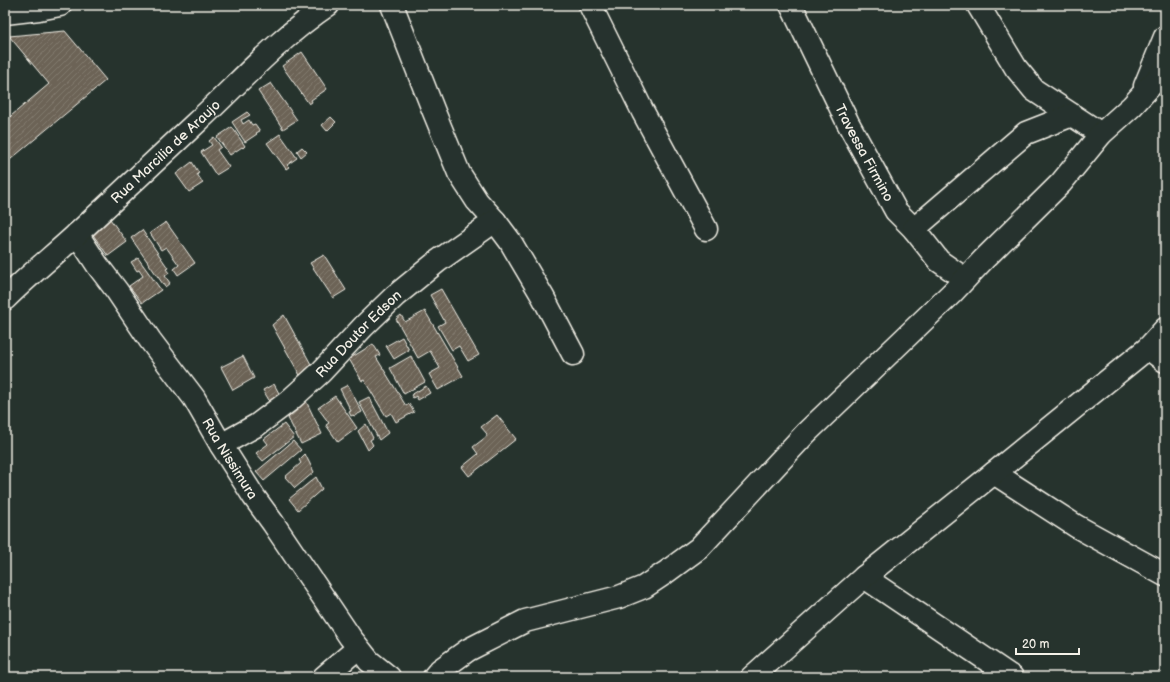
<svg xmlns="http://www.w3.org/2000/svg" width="1170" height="682" font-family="'Balsamiq Sans',sans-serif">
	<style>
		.building { fill: url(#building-hatch); stroke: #f4f1e8 }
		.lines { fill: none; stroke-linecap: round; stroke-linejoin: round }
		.minor-casing { stroke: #f4f1e8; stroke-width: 25 }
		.minor { stroke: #26332d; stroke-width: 22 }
		.labels { text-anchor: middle; stroke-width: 3; stroke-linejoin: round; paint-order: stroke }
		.street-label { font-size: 14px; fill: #f4f1e8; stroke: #26332d }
	</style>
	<defs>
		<pattern id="building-hatch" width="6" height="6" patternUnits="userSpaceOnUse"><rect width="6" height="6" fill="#6c6356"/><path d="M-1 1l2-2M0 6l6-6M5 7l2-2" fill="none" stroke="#827a6e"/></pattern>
	</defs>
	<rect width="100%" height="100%" fill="#26332d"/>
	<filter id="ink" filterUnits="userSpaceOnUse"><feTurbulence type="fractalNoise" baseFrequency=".025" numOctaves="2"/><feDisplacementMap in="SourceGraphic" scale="8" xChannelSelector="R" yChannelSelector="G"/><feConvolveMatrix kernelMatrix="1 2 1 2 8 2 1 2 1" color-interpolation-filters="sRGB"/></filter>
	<g filter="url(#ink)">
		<g class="building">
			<path d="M65,31L106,80L5,164V121L49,84L9,36Z"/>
			<path d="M302,52L327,89L311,100L312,102L309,104L282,66Z"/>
			<path d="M271,83L297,120L283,129L258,91Z"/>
			<path d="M247,112L250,115L241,120L243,124L249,120L252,125L255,124L260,131L256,133L257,134L245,142L232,122Z"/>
			<path d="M331,117L336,122L327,131L322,125Z"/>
			<path d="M232,127L245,146L243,148L242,147L230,155L217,137Z"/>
			<path d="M280,134L297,158L287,165L289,167L286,169L267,143Z"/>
			<path d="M214,137L221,147L217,150L229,167L216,175L201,152L212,145L209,141Z"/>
			<path d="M302,147L307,152L301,157L297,151Z"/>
			<path d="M192,162L199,173L197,174L203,183L189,192L176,174Z"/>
			<path d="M110,219L127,242L108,256L91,232Z"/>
			<path d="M166,222L195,263L178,275L174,269L179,265L166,247L161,250L150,233Z"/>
			<path d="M142,230L168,268L166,269L169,273L165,276L170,283L165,287L131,238Z"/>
			<path d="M324,255L346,290L333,298L310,263Z"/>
			<path d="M138,258L161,290L142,303L129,286L143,276L139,270L137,271L131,262Z"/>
			<path d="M441,289L479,355L468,361L459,346L452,350L438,326L445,322L430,295Z"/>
			<path d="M425,311L463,376L438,390L429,374L440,368L430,351L418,358L396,319L401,315L405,322Z"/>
			<path d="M284,315L312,366L305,370L308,376L302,379L272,325Z"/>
			<path d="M402,337L409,350L394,359L386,346Z"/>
			<path d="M373,344L380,355L376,357L406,406L409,404L414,412L396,422L391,413L386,416L364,380L362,381L349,359Z"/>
			<path d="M243,356L254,378L233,390L221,367Z"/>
			<path d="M411,356L425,382L404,394L390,368Z"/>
			<path d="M274,384L281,397L273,407L263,390Z"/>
			<path d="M348,385L362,412L354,416L353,415L351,416L349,412L351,411L340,389Z"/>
			<path d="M426,386L430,393L418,400L416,396L413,398L411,395Z"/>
			<path d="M335,396L357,428L338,442L326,425L329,423L318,408Z"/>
			<path d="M369,397L388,433L379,440L359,402Z"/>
			<path d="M306,401L322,434L301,444L288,418Z"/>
			<path d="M497,415L516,439L469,476L462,467L478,454L473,447L486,437L487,434L481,427Z"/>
			<path d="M284,424L294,437L263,461L256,453L268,444L264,439Z"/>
			<path d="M366,424L373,438L370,440L373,445L368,450L358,431Z"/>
			<path d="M293,441L301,450L264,481L256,472Z"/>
			<path d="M305,454L314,472L295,488L285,477L301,463L299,460Z"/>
			<path d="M316,477L322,489L298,510L289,499Z"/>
		</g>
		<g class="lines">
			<g class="minor-casing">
				<g id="minor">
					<path d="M392,5L434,112L459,173L477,201L495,221L510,241L543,297L573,354"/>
					<path d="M590,5L643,112L706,229"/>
					<path id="s1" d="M791,5L848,123L896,211L914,229L939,261L965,279"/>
					<path d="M978,5L1016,68L1034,90L1101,134"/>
					<path d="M5,13L39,9L60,5"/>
					<path d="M1145,86L1165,37"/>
					<path d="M914,229L1026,133L1072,115"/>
					<path id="s2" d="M77,234L98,266L117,291L150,340L194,398L221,445L254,497L273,523L350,637L369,661L389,677"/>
					<path id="s3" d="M5,299C28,276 53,256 77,234C117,197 157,159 197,122C240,82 279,38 328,5"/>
					<path d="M1148,348L1165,361"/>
					<path id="s4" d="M221,445L257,425L289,401L321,372L364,326L395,296L438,261L495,221"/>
					<path d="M994,473L1076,526L1165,575"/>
					<path d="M864,577L1012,677"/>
					<path d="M324,677L358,648"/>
					<path d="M434,677L440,670L468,650L525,621L619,597L644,587L665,573L699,548L806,433L952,293L984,259L1061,183L1101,134L1132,106L1165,70"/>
					<path d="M752,677L864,577L994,473L1148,348L1165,329"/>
				</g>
			</g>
			<use href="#minor" class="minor"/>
		</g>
	</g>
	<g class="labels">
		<g class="street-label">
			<text dy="5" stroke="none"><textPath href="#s3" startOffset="218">Rua Marcilia de Araujo</textPath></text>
			<text dy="5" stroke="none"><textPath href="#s1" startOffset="165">Travessa Firmino</textPath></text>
			<text dy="5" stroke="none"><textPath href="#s4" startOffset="178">Rua Doutor Edson</textPath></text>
			<text dy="5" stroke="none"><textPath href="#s2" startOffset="272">Rua Nissimura</textPath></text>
		</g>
	</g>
	<rect width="1170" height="682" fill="none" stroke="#26332d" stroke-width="20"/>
	<rect x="10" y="10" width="1150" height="662" fill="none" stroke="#f4f1e8" stroke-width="1.5" filter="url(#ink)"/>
	<path d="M1016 648v6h63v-6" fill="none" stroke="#f4f1e8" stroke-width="2"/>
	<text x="1022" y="648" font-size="12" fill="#f4f1e8" stroke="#26332d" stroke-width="3" paint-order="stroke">20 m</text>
</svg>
